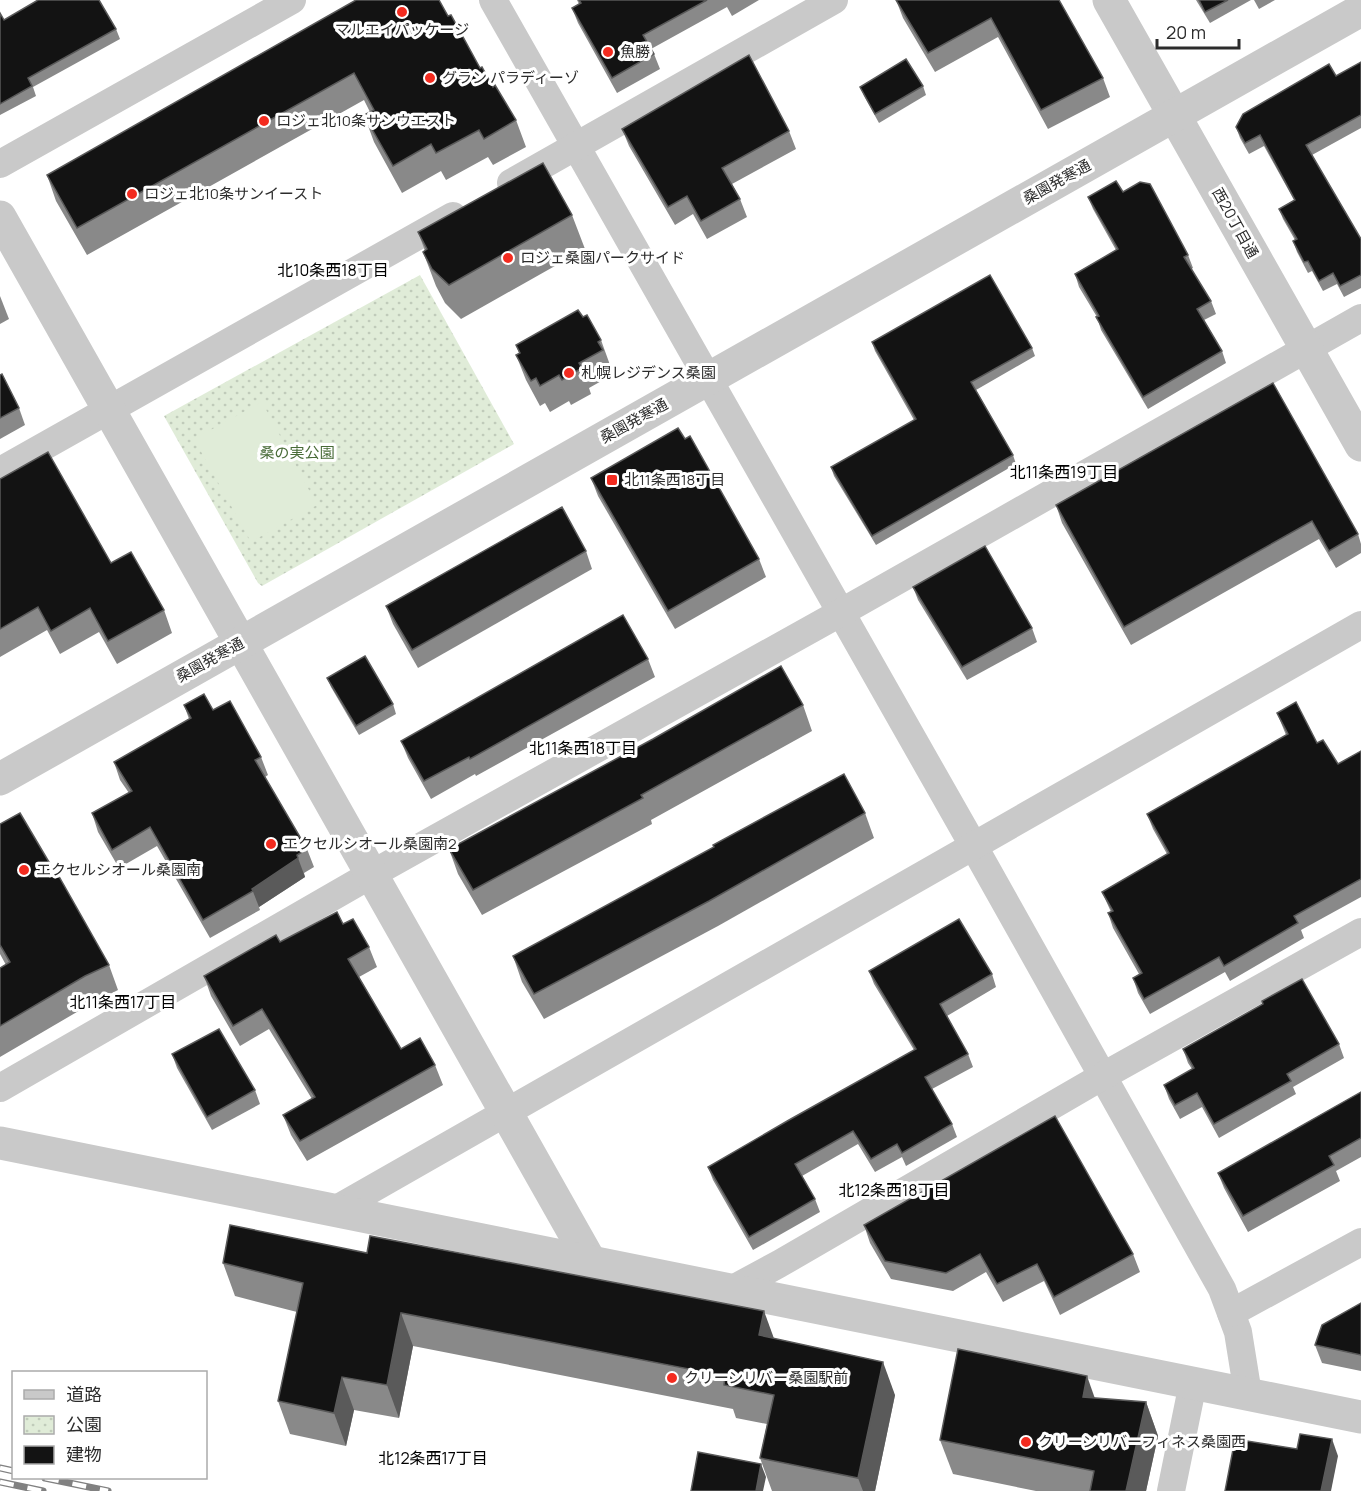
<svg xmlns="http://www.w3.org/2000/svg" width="1361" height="1491" font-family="Manrope,'Noto Sans JP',sans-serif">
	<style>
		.park { fill: url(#park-dots) }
		.pitch { fill: #e0ecd8 }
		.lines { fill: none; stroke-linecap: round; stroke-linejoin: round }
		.minor { stroke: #c9c9c9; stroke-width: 28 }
		.tertiary { stroke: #c9c9c9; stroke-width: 33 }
		.rail-casing { stroke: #818181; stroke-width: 7 }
		.rail { stroke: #fff; stroke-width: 4.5; stroke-dasharray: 14; stroke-linecap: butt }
		.wall { fill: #898989 }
		.shaded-wall { fill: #5a5a5a }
		.building { fill: #131313; stroke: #5a5a5a; stroke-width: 1.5 }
		.poi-dot { fill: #f32b1f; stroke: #fff; stroke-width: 2 }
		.labels { text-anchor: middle; stroke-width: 6; stroke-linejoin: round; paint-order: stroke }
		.poi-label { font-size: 15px; fill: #2c2c2c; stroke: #fff; text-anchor: start }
		.street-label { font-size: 15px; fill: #2c2c2c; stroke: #fff }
		.park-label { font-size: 15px; fill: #486b37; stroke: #fff }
		.neighbourhood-label { font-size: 16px; fill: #000; stroke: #fff }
	</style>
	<defs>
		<pattern id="park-dots" width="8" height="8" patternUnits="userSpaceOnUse" patternTransform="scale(1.5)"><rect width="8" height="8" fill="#e0ecd8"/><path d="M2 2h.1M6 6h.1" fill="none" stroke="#c0cbba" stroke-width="1.8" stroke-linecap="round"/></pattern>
	</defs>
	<rect width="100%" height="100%" fill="#fff"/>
	<path class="park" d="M420,275L514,444L262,586L258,583L164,416Z"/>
	<path class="pitch" d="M262,402L317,505L251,542L194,439Z"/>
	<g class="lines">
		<g class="minor">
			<path d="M493,0L973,845L1222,1289L1238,1332L1248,1394"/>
			<path d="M0,164L292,0"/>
			<path d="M511,183L834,0"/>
			<path d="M0,471L453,216"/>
			<path d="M0,1088L372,874L840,613L1361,318"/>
			<path d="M335,1210L1361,625"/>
			<path d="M731,1290L779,1264L1103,1076L1361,932"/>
			<path d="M1231,1313L1361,1242"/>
			<path d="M1171,1491L1193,1383"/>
		</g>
		<g class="tertiary">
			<path d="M1109,0L1361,445"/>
			<path d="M0,217L590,1261"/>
			<path d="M0,779L1361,10"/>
			<path d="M0,1143L1361,1417"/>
		</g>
		<g class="rail-casing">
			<g id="rail">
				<path d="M0,1468L14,1471"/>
				<path d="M45,1478L108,1491"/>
				<path d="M0,1482L43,1491"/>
			</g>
		</g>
		<use href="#rail" class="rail"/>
	</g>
	<g class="wall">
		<path d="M577,0H759L732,16L727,7L651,49L654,54L660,69L617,93L578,23L572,8L579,4Z"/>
		<path d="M896,0H1059L1103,78L1110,97L1048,129L998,37L935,72L903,18Z"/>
		<path d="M1196,0H1251L1210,23Z"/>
		<path d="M1254,0H1275L1259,9Z"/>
		<path d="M0,13L4,20L116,29L120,39L33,87L36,96L0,115Z"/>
		<path d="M448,16L480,68L516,120L526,147L493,165L488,157L446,180L441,171L402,193L374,142L364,115L370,112L364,100L87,255L56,201L47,175Z"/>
		<path d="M1361,62V128L1312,155L1361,239V288L1344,297L1337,284L1323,291L1312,271L1308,273L1297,252L1293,241L1295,240L1283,219L1279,209L1294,200L1264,146L1249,154L1240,138L1236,127L1336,76Z"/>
		<path d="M923,86L926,95L879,123L864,96L860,87Z"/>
		<path d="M622,129L789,131L796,149L732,184L740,199L747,217L707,239L693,214L675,225L629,146Z"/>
		<path d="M1123,192L1188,255L1193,268L1191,269L1211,301L1216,314L1204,320L1222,351L1226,363L1148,409L1101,330L1097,317L1079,287L1075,274L1116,250L1093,209L1088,197Z"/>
		<path d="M572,215L585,249L461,319L445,303L436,286L423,252L425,251L418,232Z"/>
		<path d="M0,296L9,319L0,324Z"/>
		<path d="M583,317L601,340L610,365L608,366L612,375L589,388L591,394L571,405L569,401L550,412L545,403L540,406L526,380L516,355L519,353L516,345Z"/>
		<path d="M872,342L1032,348L1035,356L976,390L1013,455L1016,464L876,545L834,476L831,467L914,420L875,351Z"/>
		<path d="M0,375L19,408L25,425L0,439Z"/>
		<path d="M1273,383L1358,534L1361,544V553L1336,568L1319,539L1131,645L1062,523L1056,505Z"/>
		<path d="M685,439L759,559L766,577L675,629L598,496L591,478Z"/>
		<path d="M0,479L111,563L164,610L172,633L117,664L99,632L60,654L47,630L0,657Z"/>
		<path d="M586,551L592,569L418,668L393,624L386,606Z"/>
		<path d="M913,587L1032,628L1037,642L967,680L918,600Z"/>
		<path d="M648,659L655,677L476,776L475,774L431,799L408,758L401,741Z"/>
		<path d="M327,678L393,704L396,714L359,735L331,687Z"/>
		<path d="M184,705L213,710L261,757L268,775L265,777L307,849L314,867L304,873L305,877L259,907L260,910L210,938L157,846L119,868L98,832L92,813L129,793L120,780L114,762L189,719Z"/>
		<path d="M803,705L812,731L651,820L652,824L482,915L458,874L449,849Z"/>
		<path d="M1277,713L1317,743L1338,764L1361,751V897L1301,930L1304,938L1230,981L1225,972L1150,1014L1138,993L1133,978L1139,974L1113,928L1108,913L1111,912L1102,892L1167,854L1153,829L1147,814L1286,735Z"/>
		<path d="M865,813L874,838L718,926L544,1019L522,982L513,956Z"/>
		<path d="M0,824L109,965L118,990L94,1002L0,1057V968L6,965L0,954Z"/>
		<path d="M343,924L369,947L377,967L359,977L401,1049L435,1065L443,1085L307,1161L291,1135L283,1115L312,1099L269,1029L240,1046L211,996L204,976L280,942Z"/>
		<path d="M869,971L992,974L996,987L947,1016L968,1054L973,1067L932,1089L952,1124L957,1137L906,1166L902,1157L875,1172L858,1144L802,1176L815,1199L820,1212L753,1250L713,1180L708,1167L914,1050L874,984Z"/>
		<path d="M1339,1044L1344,1058L1293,1087L1296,1094L1219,1138L1202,1107L1180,1119L1169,1099L1164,1085L1192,1069L1188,1063L1183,1049Z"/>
		<path d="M172,1054L255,1090L260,1104L212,1130L177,1068Z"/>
		<path d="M1361,1092V1157L1336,1171L1340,1181L1248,1232L1224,1188L1218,1173Z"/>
		<path d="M864,1225L1133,1254L1140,1272L1060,1315L1044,1281L1003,1302L986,1272L953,1291L891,1279L870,1243Z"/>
		<path d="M223,1263L774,1338L895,1395L875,1491H772L760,1458L767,1424L736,1418L733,1409L413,1346L399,1418L354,1410L346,1446L290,1434L278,1401L297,1312L235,1296Z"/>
		<path d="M1361,1303V1371L1322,1363L1315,1345Z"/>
		<path d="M1095,1398L1146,1402L1158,1436L1146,1491H1036L953,1474L940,1440Z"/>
	</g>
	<g class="shaded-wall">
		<path d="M298,858L305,877L259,907L252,889Z"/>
		<path d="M764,1311L776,1344L759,1335Z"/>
		<path d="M401,1313L413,1346L399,1418L387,1385Z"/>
		<path d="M883,1362L895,1395L875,1491H863L858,1478Z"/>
		<path d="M1087,1376L1099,1410L1083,1397Z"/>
		<path d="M342,1377L354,1410L346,1446L334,1413Z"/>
		<path d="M1146,1402L1158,1436L1146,1491H1126Z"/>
		<path d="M1332,1439L1338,1456L1331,1491H1321Z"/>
		<path d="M761,1464L766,1477L763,1491H756Z"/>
	</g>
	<g class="building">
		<path d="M38,0H99L116,29L28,78L32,86L0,104V13L4,20Z"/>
		<path d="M356,0H439L448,16L451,15L480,68L482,67L493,87L495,85L516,120L484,139L479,130L436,153L431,144L393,166L364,115L374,110L354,73L77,228L47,175Z"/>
		<path d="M579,0H707L643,35L654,54L612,78L572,8L581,3Z"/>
		<path d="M896,0H1059L1103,78L1041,110L991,18L928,53Z"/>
		<path d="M1199,0H1228L1205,12Z"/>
		<path d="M749,55L789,131L722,168L740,199L701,221L687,196L668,207L622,129Z"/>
		<path d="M906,59L923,86L875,114L860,87Z"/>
		<path d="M1361,62V115L1306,145L1361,239V275L1340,286L1333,273L1319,281L1308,261L1304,262L1293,241L1297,239L1279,209L1295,200L1260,135L1245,143L1236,127L1243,114L1329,64L1336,76Z"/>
		<path d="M543,163L572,215L449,285L432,269L423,252L427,249L418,232Z"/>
		<path d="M1116,181L1123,192L1140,182L1150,184L1188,255L1184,257L1211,301L1197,309L1222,351L1143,397L1096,317L1099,316L1075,274L1118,249L1088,197Z"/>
		<path d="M990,275L1032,348L971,382L1013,455L872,536L831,467L916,419L872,342Z"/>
		<path d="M578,310L583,317L587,315L601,340L598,342L603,350L579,363L582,368L562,380L559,375L540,386L536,378L531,381L516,355L520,353L516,345Z"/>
		<path d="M2,374L19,408L0,418V375Z"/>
		<path d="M1273,383L1358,534L1329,551L1312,521L1124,627L1056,505Z"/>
		<path d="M678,428L685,439L690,436L759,559L668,611L591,478Z"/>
		<path d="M48,452L111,563L131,552L164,610L108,641L90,608L51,631L38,607L0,629V479Z"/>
		<path d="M562,507L586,551L412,650L386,606Z"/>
		<path d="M985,546L1032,628L962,667L913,587Z"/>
		<path d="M623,615L648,659L470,759L469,757L424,781L401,741Z"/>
		<path d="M365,656L393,704L356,726L327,678Z"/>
		<path d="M781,666L803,705L641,795L643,798L473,890L449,849L653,739Z"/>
		<path d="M204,694L213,710L230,701L261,757L255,760L307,849L297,855L298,858L252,889L253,891L203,920L150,827L112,850L92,813L132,791L114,762L191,718L184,705Z"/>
		<path d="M1296,702L1317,743L1323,740L1338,764L1361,751V879L1294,916L1298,923L1224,966L1219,957L1144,999L1133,978L1142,973L1108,913L1113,911L1102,892L1169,853L1147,814L1288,734L1277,713Z"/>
		<path d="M844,774L865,813L709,901L534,994L513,956L714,847L713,845Z"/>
		<path d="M20,813L56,874L57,873L109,965L85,976L0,1026V968L10,962L0,945V824Z"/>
		<path d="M337,912L343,924L353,919L369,947L348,959L401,1049L420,1038L435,1065L300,1141L283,1115L315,1097L262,1009L233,1026L204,976L276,935L280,942Z"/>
		<path d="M959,919L992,974L940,1004L968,1054L925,1077L952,1124L902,1153L897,1144L871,1159L853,1131L795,1164L815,1199L749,1237L708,1167L789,1120L916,1049L869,971Z"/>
		<path d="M1302,979L1339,1044L1287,1074L1291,1081L1214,1124L1197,1093L1175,1105L1164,1085L1194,1068L1183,1049L1263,1004L1262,1001Z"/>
		<path d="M219,1029L255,1090L207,1117L172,1054Z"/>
		<path d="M1361,1092V1138L1329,1156L1334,1165L1243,1216L1218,1173Z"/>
		<path d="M1055,1116L1133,1254L1054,1297L1037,1264L997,1284L980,1254L946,1273L885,1261L864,1225Z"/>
		<path d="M230,1225L367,1253L370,1236L764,1311L759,1335L883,1362L858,1478L760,1458L774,1395L724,1385L725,1376L401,1313L387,1385L342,1377L334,1413L278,1401L303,1283L223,1263Z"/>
		<path d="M1361,1303V1355L1315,1345L1322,1325Z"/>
		<path d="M958,1349L1087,1376L1083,1397L1146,1402L1126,1491H1090L1094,1471L940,1440Z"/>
		<path d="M1300,1434L1332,1439L1321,1491H1225L1235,1439L1297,1449Z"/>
		<path d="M698,1452L761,1464L756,1491H691Z"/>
	</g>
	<g class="poi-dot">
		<circle cx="402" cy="12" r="6"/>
		<circle cx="608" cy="52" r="6"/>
		<circle cx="430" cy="78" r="6"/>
		<circle cx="264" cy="121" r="6"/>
		<circle cx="132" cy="194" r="6"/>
		<circle cx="508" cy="258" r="6"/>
		<circle cx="569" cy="373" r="6"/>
		<rect x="606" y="474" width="12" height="12" rx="3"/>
		<circle cx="271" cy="844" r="6"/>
		<circle cx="24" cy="870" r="6"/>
		<circle cx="672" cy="1378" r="6"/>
		<circle cx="1026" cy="1442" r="6"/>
	</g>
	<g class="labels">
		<g class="poi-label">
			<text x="402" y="35" text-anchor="middle">マルエイパッケージ</text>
			<text x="620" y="57">魚勝</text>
			<text x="442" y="83">グラン パラディーゾ</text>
			<text x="276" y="126">ロジェ北10条サンウエスト</text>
			<text x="144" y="199">ロジェ北10条サンイースト</text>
			<text x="520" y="263">ロジェ桑園パークサイド</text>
			<text x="581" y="378">札幌レジデンス桑園</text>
			<text x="624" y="485">北11条西18丁目</text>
			<text x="283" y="849">エクセルシオール桑園南2</text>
			<text x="36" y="875">エクセルシオール桑園南</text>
			<text x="684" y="1383">クリーンリバー桑園駅前</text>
			<text x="1038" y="1447">クリーンリバーフィネス桑園西</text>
		</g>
		<g class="street-label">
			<text transform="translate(1057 182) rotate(-29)" y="5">桑園発寒通</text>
			<text transform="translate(1235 223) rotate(61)" y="5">西20丁目通</text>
			<text transform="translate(634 421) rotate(-29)" y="5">桑園発寒通</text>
			<text transform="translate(210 660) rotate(-29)" y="5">桑園発寒通</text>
		</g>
		<g class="park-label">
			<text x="297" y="458">桑の実公園</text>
		</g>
		<g class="neighbourhood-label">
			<text x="333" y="276">北10条西18丁目</text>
			<text x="1064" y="478">北11条西19丁目</text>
			<text x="583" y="754">北11条西18丁目</text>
			<text x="123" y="1008">北11条西17丁目</text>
			<text x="894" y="1196">北12条西18丁目</text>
			<text x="433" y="1464">北12条西17丁目</text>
		</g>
	</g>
	<rect x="12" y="1371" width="195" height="108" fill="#ffffff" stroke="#ababab" stroke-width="1.5"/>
	<rect x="24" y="1390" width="30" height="9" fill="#c9c9c9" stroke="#ababab" stroke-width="1.5"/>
	<text x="66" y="1401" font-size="18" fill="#2c2c2c">道路</text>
	<rect x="24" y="1416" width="30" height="18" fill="url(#park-dots)" stroke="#ababab" stroke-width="1.5"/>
	<text x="66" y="1431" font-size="18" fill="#2c2c2c">公園</text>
	<rect x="24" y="1446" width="30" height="18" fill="#131313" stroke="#ababab" stroke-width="1.5"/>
	<text x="66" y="1461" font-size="18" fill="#2c2c2c">建物</text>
	<path d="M1157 39v9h82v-9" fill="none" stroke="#2c2c2c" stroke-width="3"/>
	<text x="1166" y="39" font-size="18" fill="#2c2c2c" stroke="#ffffff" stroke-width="4.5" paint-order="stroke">20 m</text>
</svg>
